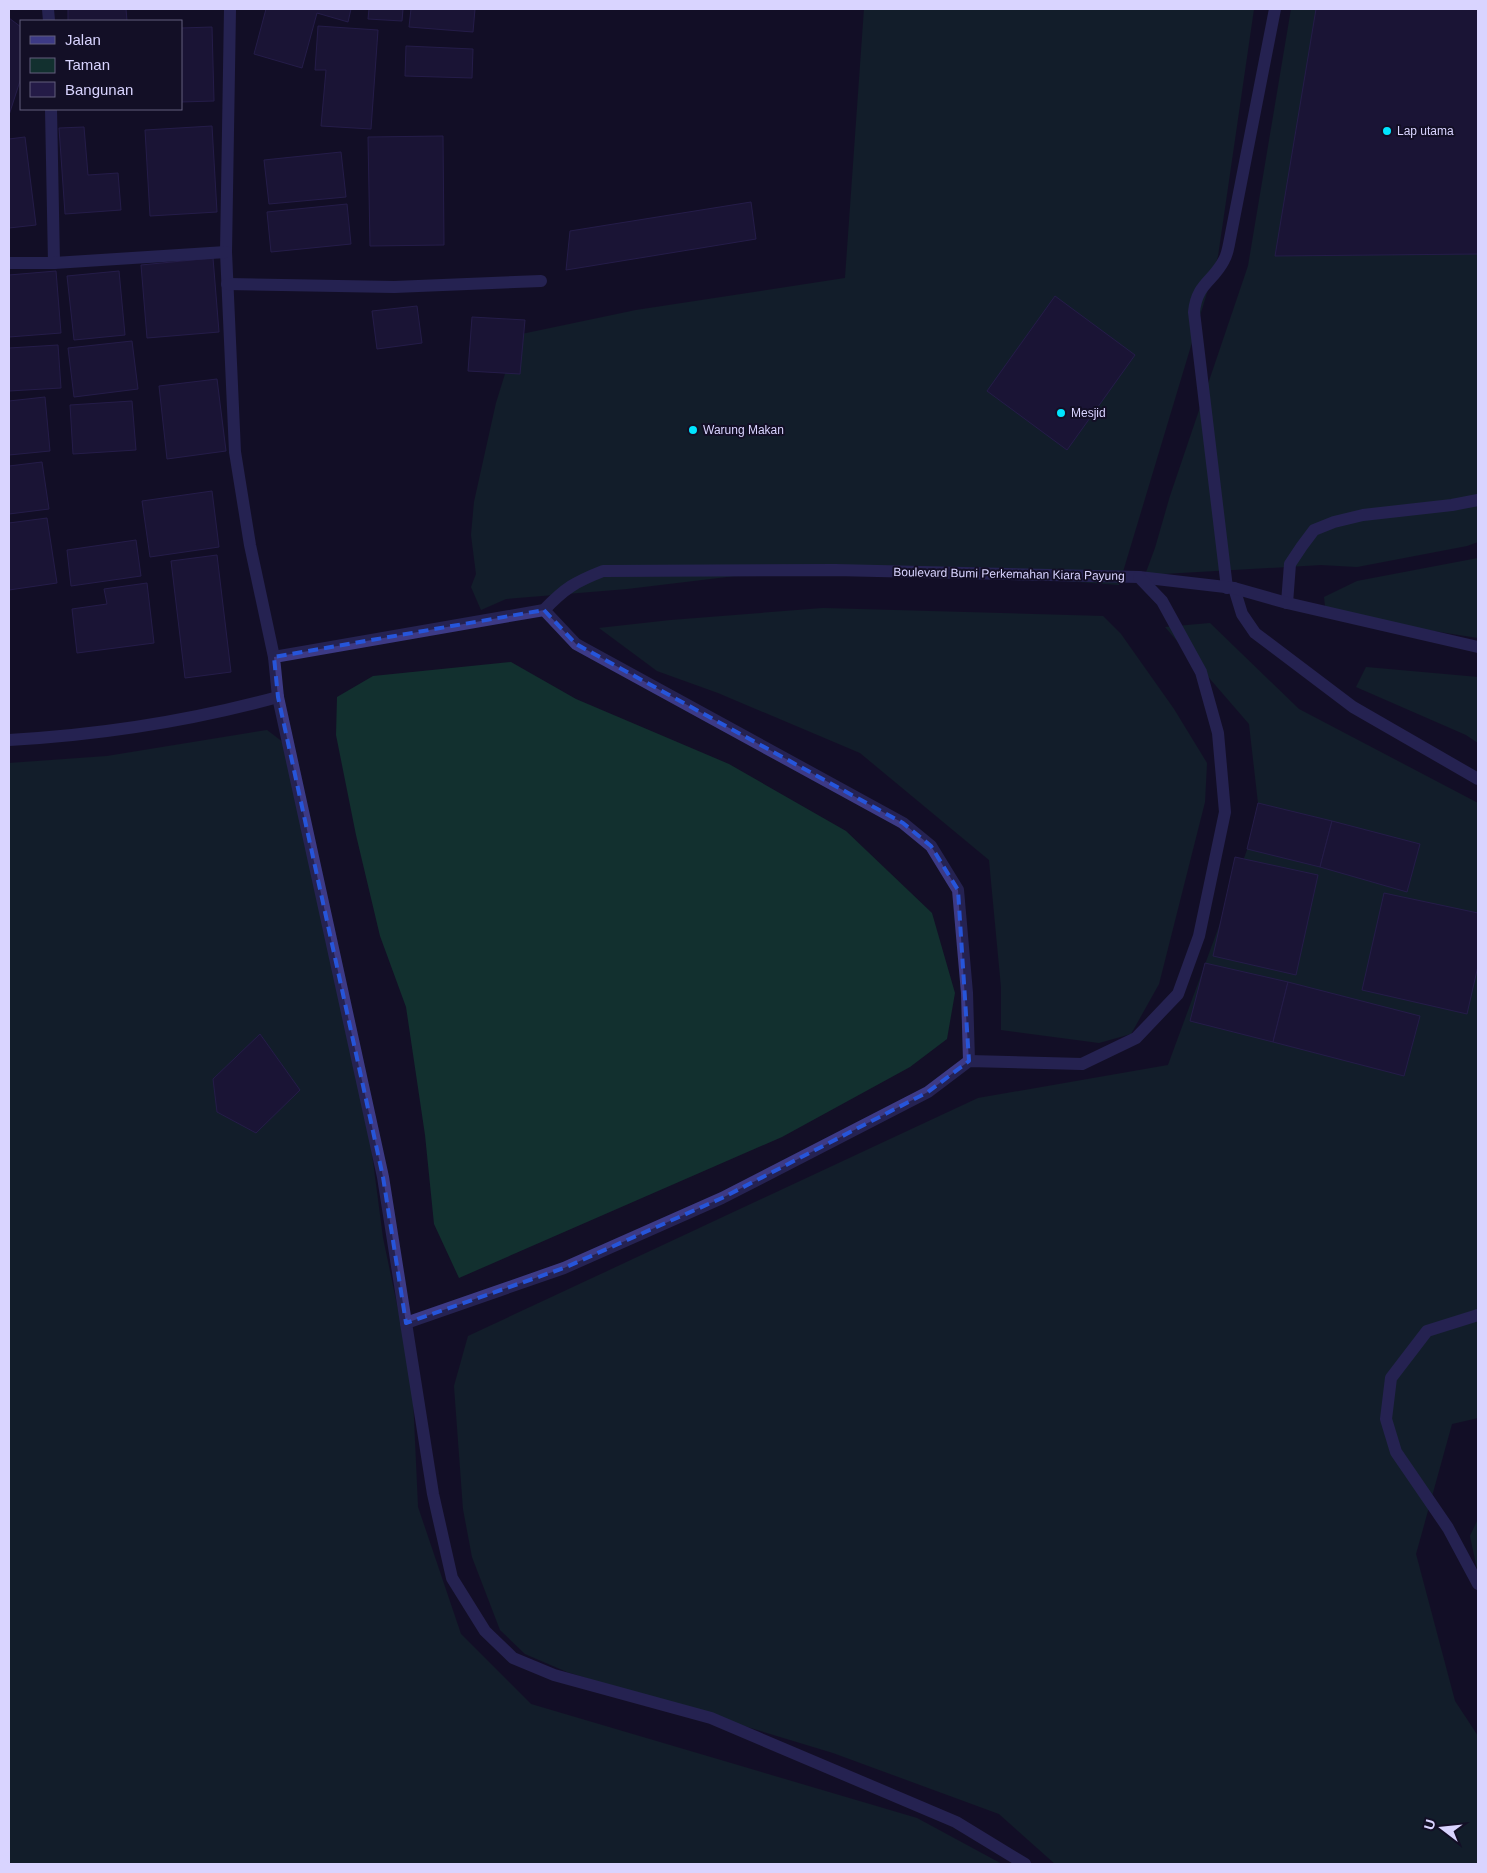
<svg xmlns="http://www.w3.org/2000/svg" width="1487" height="1873" font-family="Arial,sans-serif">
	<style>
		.green { fill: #12302f }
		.building { fill: #241b47; stroke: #3b2d73 }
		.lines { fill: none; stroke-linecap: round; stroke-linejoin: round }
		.minor { stroke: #3d3a85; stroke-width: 12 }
		.marked { fill: none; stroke: #2655da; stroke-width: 4; stroke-dasharray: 10 6; stroke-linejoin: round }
		.poi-dot { fill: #00e5ff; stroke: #130f26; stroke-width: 2 }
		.labels { text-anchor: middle; stroke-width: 4; stroke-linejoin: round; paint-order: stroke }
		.poi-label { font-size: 12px; fill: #d9d4ff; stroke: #130f26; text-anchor: start }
		.street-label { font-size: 12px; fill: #d9d4ff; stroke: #130f26 }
	</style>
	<rect width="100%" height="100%" fill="#130f26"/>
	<g class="green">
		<path d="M864,9H1254L1218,256L1119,585L835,564L627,589L506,599L481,610L471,587L476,574L471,535L474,502L496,403L517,335L636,310L845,278Z"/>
		<path d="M1291,9H1478V542L1467,546L1357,567L1321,565L1145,575L1155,548L1170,496L1248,266Z"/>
		<path d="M1478,558V638L1326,614L1324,597L1357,581Z"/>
		<path d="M823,608L1103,616L1121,634L1174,709L1207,763L1205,802L1159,984L1131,1034L1099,1043L1001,1030V987L989,860L860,753L718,693L657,671L599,628L671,620Z"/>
		<path d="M1210,623L1299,709L1478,803V1418L1452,1424L1416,1554L1455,1701L1478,1736V1864H1055L999,1814L833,1753L567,1672L525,1654L500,1630L472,1557L463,1509L454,1386L468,1336L978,1098L1168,1065L1261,812L1258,803L1249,724L1165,627Z"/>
		<path d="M511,662L576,699L729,764L846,831L932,913L955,993L947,1039L910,1067L782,1137L459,1278L434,1224L425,1135L406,1007L380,936L356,835L336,735L337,697L373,676Z"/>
		<path d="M1366,667L1478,677V743L1466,735L1356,687Z"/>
		<path d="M267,730L288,746L360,1062L383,1238L412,1376L418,1507L461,1634L531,1704L917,1818L1002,1864H9V763L107,756Z"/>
		<path d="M1478,1519V1574L1470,1536Z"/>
	</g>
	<g class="building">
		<path d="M68,9H126L127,21H68Z"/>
		<path d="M266,9H351L348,22L317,13L302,68L254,54Z"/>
		<path d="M369,9H403L402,21L368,19Z"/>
		<path d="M411,9H475L473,32L409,27Z"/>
		<path d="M1316,9H1478V254L1275,256Z"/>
		<path d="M9,18L21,27V78L9,115Z"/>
		<path d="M318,26L378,30L371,129L321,126L326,70H315Z"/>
		<path d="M212,27L214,101L181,102V28Z"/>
		<path d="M406,46L473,49L472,78L405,76Z"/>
		<path d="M212,126L217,212L150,216L145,130Z"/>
		<path d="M84,127L88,175L118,173L121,210L65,214L59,128Z"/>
		<path d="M443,136L444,245L370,246L368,137Z"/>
		<path d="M25,137L36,225L9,228V139Z"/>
		<path d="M341,152L346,197L269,204L264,160Z"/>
		<path d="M751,202L756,239L566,270L570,231Z"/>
		<path d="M347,204L351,244L271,252L267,212Z"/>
		<path d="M213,258L219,332L147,338L141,265Z"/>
		<path d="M56,271L61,333L9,337V275Z"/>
		<path d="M119,271L125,335L74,340L67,276Z"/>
		<path d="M1055,296L1135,355L1067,450L987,391Z"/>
		<path d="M417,306L422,343L377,349L372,311Z"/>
		<path d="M472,317L525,320L520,374L468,371Z"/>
		<path d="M132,341L138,389L74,397L68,348Z"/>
		<path d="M58,345L61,388L9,391V348Z"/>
		<path d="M217,379L226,451L167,459L159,386Z"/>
		<path d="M45,397L50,451L9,455V401Z"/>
		<path d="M132,401L136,450L73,454L70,405Z"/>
		<path d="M42,462L49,509L9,514V466Z"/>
		<path d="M212,491L219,547L150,557L142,501Z"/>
		<path d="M47,518L57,583L9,590V523Z"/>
		<path d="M136,540L141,576L71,586L67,550Z"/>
		<path d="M217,555L231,672L185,678L171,561Z"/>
		<path d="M147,583L154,643L77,653L72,609L107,604L104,589Z"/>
		<path d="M1258,803L1332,821L1320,867L1247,849Z"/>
		<path d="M1332,821L1420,844L1407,892L1320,867Z"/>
		<path d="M1235,857L1318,875L1296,975L1213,956Z"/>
		<path d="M1384,893L1478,913V966L1467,1014L1362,990Z"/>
		<path d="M1205,963L1288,982L1273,1042L1190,1021Z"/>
		<path d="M1288,982L1420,1016L1404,1076L1273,1042Z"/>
		<path d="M260,1034L300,1090L256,1133L217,1112L213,1079Z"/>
	</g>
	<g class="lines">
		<g class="minor">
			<path d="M48,9L49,21"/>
			<path d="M230,9L226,252L235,452L250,545L274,657"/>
			<path d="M51,109L54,263"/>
			<path d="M9,263H54L226,252"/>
			<path d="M227,284L394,287L541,281"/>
			<path d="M1227,588L1194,312C1197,283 1213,282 1224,260C1227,255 1228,249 1229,244L1275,9"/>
			<path d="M1234,588L1242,614L1255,633L1353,707L1478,779"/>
			<path d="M1287,603L1290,564L1302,546L1314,530L1334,522L1363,515L1452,505L1478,500"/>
			<path d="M544,610L274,657L278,697L383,1177L433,1494L452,1578L485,1631L513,1658L554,1675L711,1718L956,1822L1025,1864"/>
			<path d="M544,610C565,588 575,582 603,571L835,570L1139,577L1234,588L1287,603L1478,647"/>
			<path d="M544,610L576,644L903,823L931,846L958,890L967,993L969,1061"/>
			<path d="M9,740C99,735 190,721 278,697"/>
			<path d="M1478,1315L1427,1331L1391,1378L1386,1419L1396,1452L1448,1528L1478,1584"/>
			<path d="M406,1323L564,1268L722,1198L928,1092L969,1061L1082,1064L1136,1038L1178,994L1199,936L1225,812L1218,733L1201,672L1162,601L1139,577"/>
		</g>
	</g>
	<path d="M0 0H1487V1873H0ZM544,610L576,644L903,823L931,846L958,890L969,1061L928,1092L722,1198L564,1268L406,1323L383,1177L278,697L274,657Z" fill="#130f26" fill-opacity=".55" fill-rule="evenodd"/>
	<path class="marked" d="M544,610L576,644L903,823L931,846L958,890L969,1061L928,1092L722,1198L564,1268L406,1323L383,1177L278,697L274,657Z"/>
	<g class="poi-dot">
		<circle cx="1387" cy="131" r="5"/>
		<circle cx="1061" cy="413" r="5"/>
		<circle cx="693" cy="430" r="5"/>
	</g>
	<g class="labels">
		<g class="poi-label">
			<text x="1397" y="135">Lap utama</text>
			<text x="1071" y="417">Mesjid</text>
			<text x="703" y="434">Warung Makan</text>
		</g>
		<g class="street-label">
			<text transform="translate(1009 574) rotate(1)" y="4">Boulevard Bumi Perkemahan Kiara Payung</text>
		</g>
	</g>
	<rect width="1487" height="1873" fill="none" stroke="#d9d4ff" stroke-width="20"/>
	<rect x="20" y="20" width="162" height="90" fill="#130f26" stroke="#625e7d"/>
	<rect x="30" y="36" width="25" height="8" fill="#3d3a85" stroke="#625e7d"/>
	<text x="65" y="45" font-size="15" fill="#d9d4ff">Jalan</text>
	<rect x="30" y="58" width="25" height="15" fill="#12302f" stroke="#625e7d"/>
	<text x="65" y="70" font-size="15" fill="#d9d4ff">Taman</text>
	<rect x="30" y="82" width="25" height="15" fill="#241b47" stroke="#625e7d"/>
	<text x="65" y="95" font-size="15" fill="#d9d4ff">Bangunan</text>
	<g transform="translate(1442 1828) rotate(286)" stroke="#130f26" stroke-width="4" paint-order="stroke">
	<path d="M0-4L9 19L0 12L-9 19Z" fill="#d9d4ff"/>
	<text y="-8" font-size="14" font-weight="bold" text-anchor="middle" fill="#d9d4ff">U</text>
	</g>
</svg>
